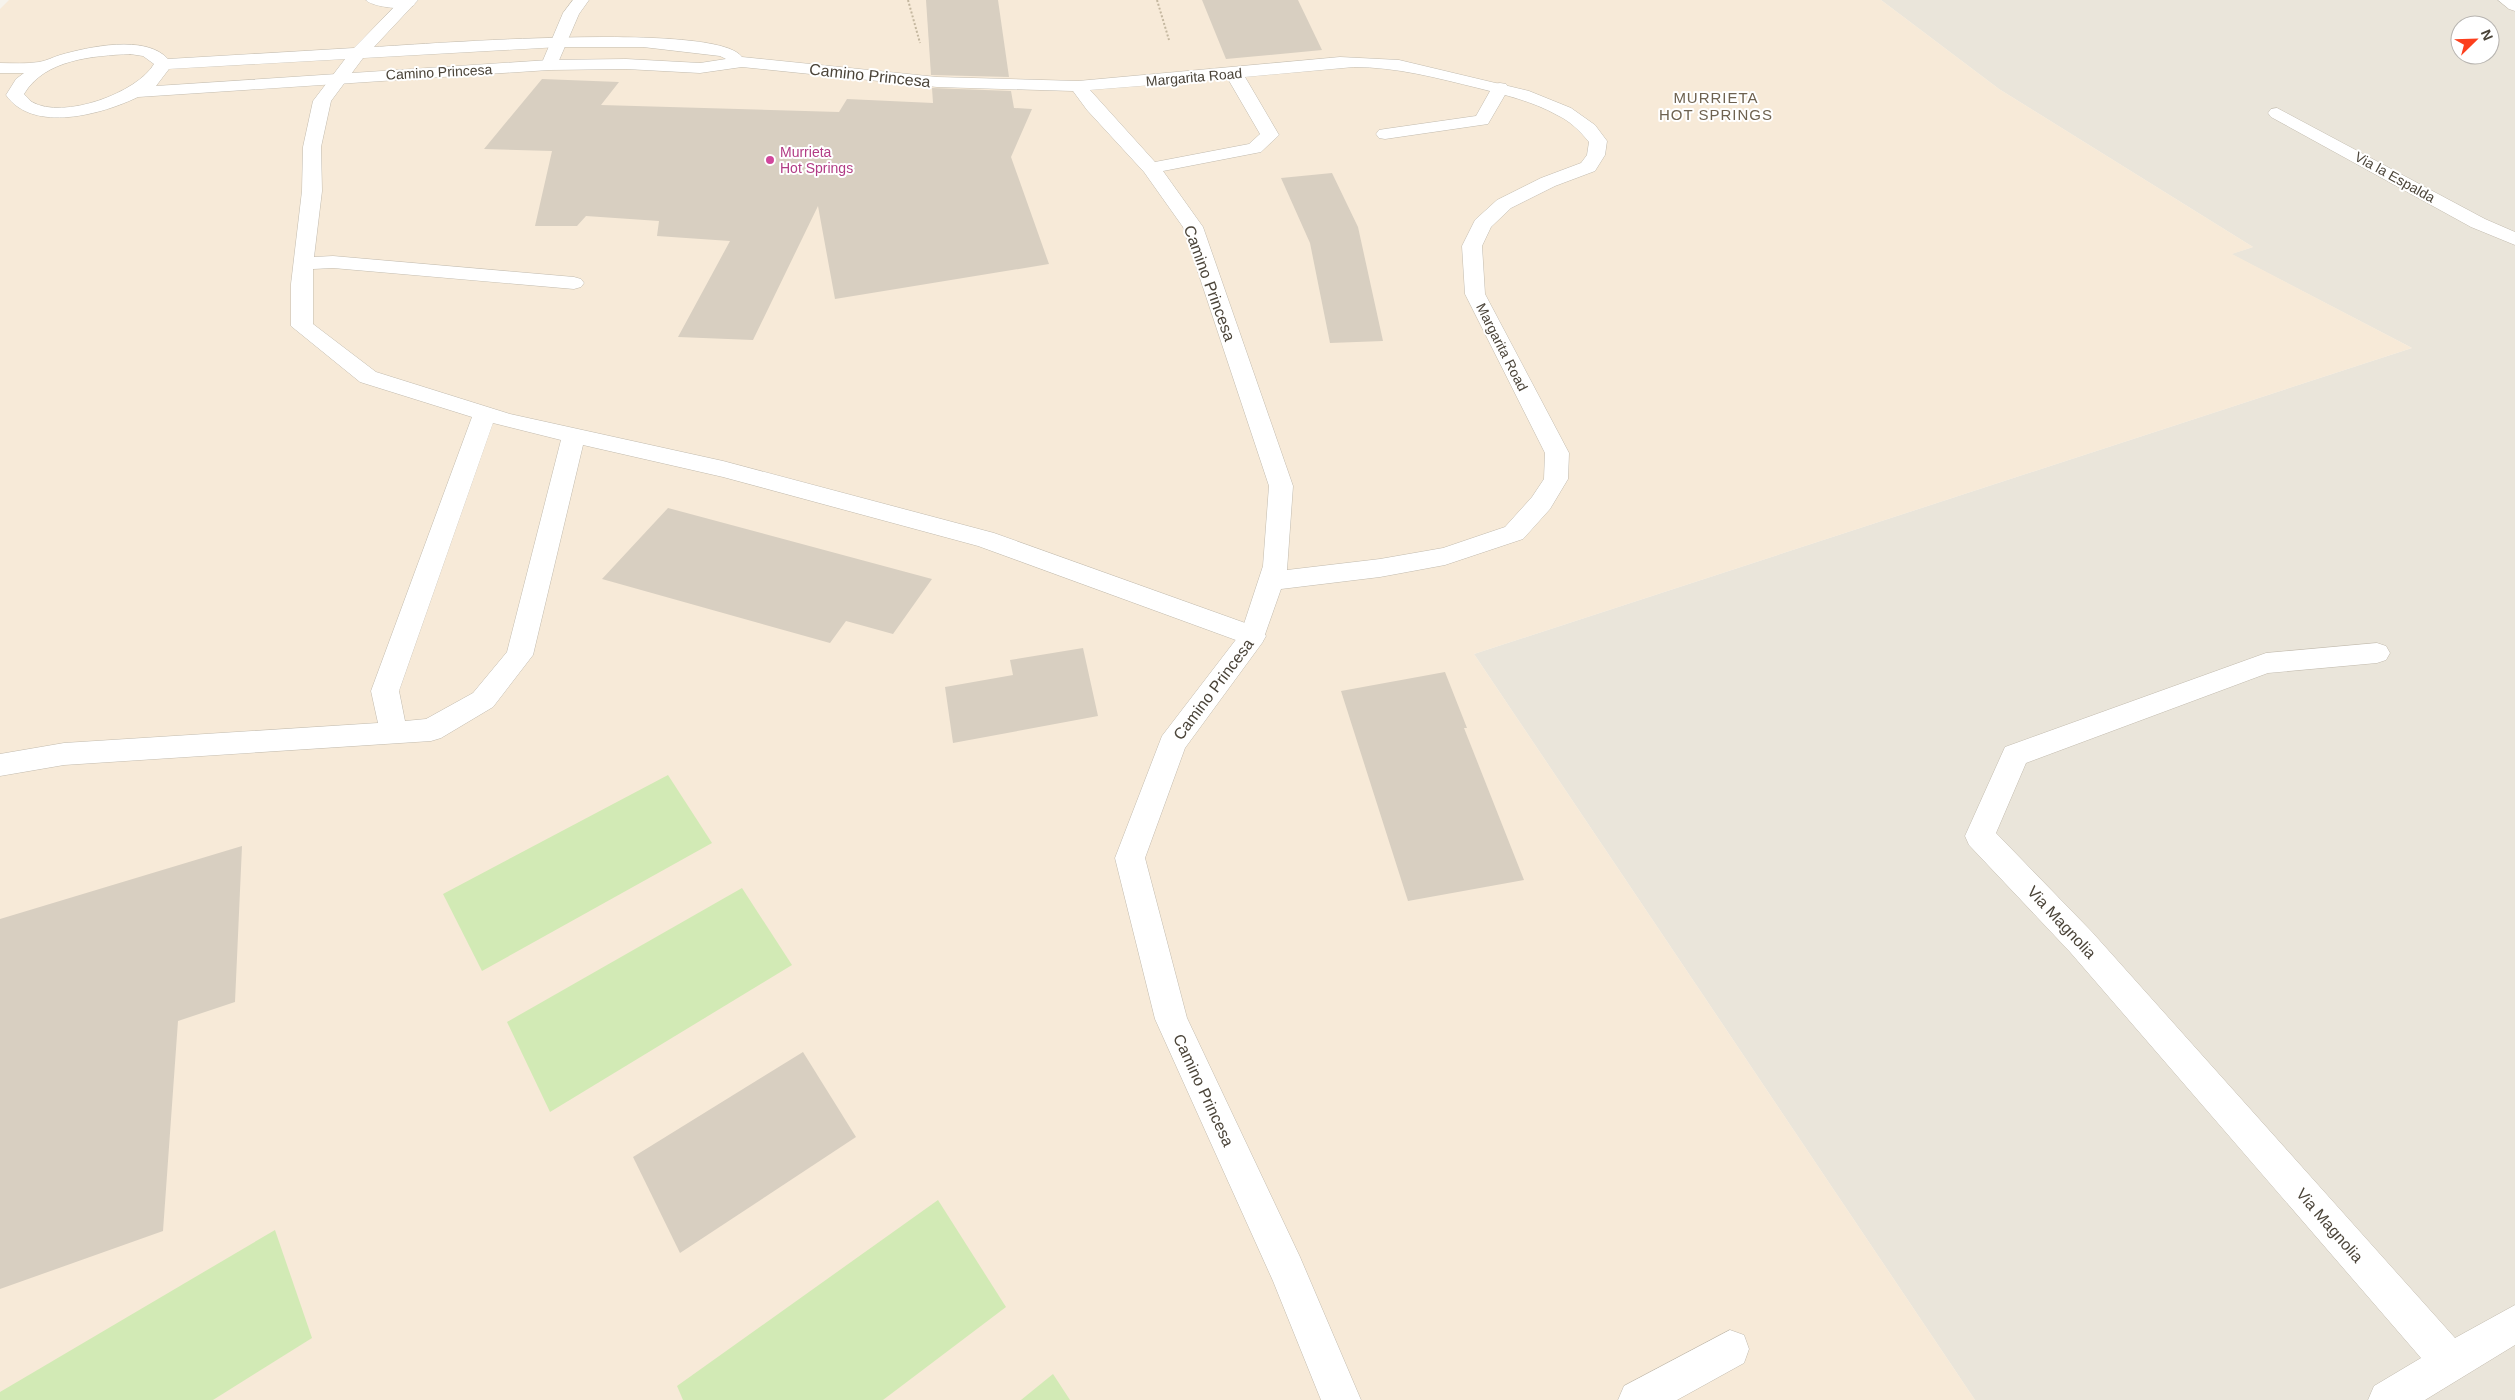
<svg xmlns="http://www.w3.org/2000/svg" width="2515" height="1400" font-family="Helvetica,sans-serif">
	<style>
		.residential { fill: #eae5da; fill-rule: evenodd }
		.commercial { fill: #f7ead8 }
		.green { fill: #d2eab5 }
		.building { fill: #d8cfc1 }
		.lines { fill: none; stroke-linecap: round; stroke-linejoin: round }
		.service-casing { stroke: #c2bbae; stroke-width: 1 }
		.minor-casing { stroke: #c2bbae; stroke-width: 1 }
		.path { stroke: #c4b79f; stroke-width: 2; stroke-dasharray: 2 2; stroke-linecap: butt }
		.service { fill: #fff; fill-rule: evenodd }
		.minor { fill: #fff; fill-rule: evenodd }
		.hotel-dot { fill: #d1479c; stroke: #fff; stroke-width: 2 }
		.labels { text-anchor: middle; stroke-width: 4; stroke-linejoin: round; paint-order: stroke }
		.far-street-label { font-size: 14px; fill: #4b4439; stroke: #fff }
		.far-hotel-label { font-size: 14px; fill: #b23c85; stroke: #fff; text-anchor: start }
		.far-neighbourhood-label { font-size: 15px; letter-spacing: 1px; fill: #6e6250; stroke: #fff }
		.street-label { font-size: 16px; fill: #4b4439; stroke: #fff }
	</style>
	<rect width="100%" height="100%" fill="#f6f3ec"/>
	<path class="residential" d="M1881,0H2515V1400H1975L1474,654L2412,348L2231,254L2253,247L1999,89ZM2460,25H2490V55H2460Z"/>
	<path class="commercial" d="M9,0H1881L1999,89L2253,247L2232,254L2412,348L1474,654L1975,1400H0V9Z"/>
	<g class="green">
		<path d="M668,775L712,843L482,971L443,894Z"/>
		<path d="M742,888L792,965L550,1112L507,1022Z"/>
		<path d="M938,1200L1006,1307L883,1400H683L677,1386Z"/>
		<path d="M275,1230L312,1338L213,1400H0V1392Z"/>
		<path d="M1053,1374L1070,1400H1021Z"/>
	</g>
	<g class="building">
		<path d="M926,0H998L1009,77L931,75Z"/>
		<path d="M1202,0H1298L1322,50L1226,59Z"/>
		<path d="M542,79L619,82L601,105L839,112L847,99L933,103L932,88L1011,91L1014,108L1032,109L1011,157L1049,264L835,299L818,206L753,340L678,337L730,241L657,236L659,221L586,216L577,226H535L552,151L484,149Z"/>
		<path d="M1332,173L1358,227L1383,341L1330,343L1310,243L1281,178Z"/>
		<path d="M668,508L932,579L893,634L846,621L830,643L602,579Z"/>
		<path d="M1083,648L1098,716L953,743L945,687L1013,675L1010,660Z"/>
		<path d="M1445,672L1467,728H1464L1524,880L1408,901L1341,691Z"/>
		<path d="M242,846L235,1002L178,1021L163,1231L0,1289V919Z"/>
		<path d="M803,1052L856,1137L680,1253L633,1157Z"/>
	</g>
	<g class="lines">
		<g class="service-casing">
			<g id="service">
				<path d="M366,0H410L415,4C410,12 371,7 366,0Z"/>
				<path d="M573,0H589L579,14L557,65L555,69H543L541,65L563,13Z"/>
				<path d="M358,49L364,50L366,54L331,101L321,147L322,191L314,257L333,256L574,277L581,279L584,283L581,287L574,289L333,268L313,269V324L376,372L510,414L723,461L994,533L1262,629L1266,636L1262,643L1253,646L1244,643L978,546L723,477L583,445L533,655L493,707L441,738L431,741L64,765L0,776V754L64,743L378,723L371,691L472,417L360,382L291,326V284L302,191L303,147L313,101L352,50ZM493,423L561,440L507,652L473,693L426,719L405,721L399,691Z"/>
				<path d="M1500,83L1506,84L1509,88L1488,124L1385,139L1379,138L1376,134L1379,130L1385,129L1476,116L1494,84Z"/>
				<path d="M1730,1330L1744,1335L1749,1349L1744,1363L1677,1400H1618L1624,1386Z"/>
			</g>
		</g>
		<g class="minor-casing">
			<g id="minor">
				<path d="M401,0H418L374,47C427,44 718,21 742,57L937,77L1078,81L1340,57L1399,60L1529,91L1571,108L1595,125L1607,141L1605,155L1595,171L1555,186L1511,208L1491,227L1482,246L1485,294L1569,453L1568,479L1550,509L1523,539L1445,565L1380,577L1281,589L1262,643L1185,748L1145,858L1187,1018L1300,1257L1361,1400H1321L1273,1281L1155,1019L1115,858L1162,736L1241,633L1263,566L1269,486L1183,227L1144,172L1087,110L1073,91L937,87L742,67L700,73L626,69L549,70L138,97C103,114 33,134 6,95L16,79L24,73H0V63C13,63 26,64 39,62C46,61 53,57 60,55C88,47 146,34 168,59L354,48ZM559,47H643L720,56L726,59L700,63L626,59L549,60L156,86L169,69ZM130,54L143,56L154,64C137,93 63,120 32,102C30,101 27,97 24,94C45,59 93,56 130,54ZM1354,67C1397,67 1437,78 1478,88C1505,95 1532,101 1557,115C1570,121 1580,131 1589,142L1587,155L1581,163L1541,178L1497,200L1475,220L1462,246L1465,294L1545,453L1544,479L1532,497L1505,527L1443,548L1380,559L1287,570L1293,486L1203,227L1163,171L1261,152L1279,135L1245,77ZM1228,79L1260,134L1249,144L1155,162L1090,90Z"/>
				<path d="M2498,0H2515V11L2509,9Z"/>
				<path d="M2277,108L2485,219L2515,232V245L2471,227L2271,117L2268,113L2271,109Z"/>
				<path d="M2377,643L2386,646L2390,653L2386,660L2377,663L2268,673L2026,763L1996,833L2092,932L2455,1338L2515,1305V1345L2425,1400H2368L2374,1386L2421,1358L2070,952L1969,845L1965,836L2005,747L2266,653Z"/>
			</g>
		</g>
		<g class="path">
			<path d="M908,0L920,43"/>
			<path d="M1157,0L1169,40"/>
		</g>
		<use href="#service" class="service"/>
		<use href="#minor" class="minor"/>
	</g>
	<circle class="hotel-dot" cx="770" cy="160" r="5"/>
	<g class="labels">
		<g class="far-street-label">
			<text transform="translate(439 72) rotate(-3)" y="5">Camino Princesa</text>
			<text transform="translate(1194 77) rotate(-5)" y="5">Margarita Road</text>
			<text transform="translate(2395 177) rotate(29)" y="5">Via la Espalda</text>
			<text transform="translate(1502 347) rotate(63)" y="5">Margarita Road</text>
		</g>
		<g class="far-hotel-label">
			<text x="780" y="157">Murrieta<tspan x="780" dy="16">Hot Springs</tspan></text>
		</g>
		<g class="far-neighbourhood-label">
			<text x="1716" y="103">MURRIETA<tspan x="1716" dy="17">HOT SPRINGS</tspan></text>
		</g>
		<g class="street-label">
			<text transform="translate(870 75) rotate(6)" y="6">Camino Princesa</text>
			<text transform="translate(1210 283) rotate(70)" y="6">Camino Princesa</text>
			<text transform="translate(1213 689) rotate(-53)" y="6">Camino Princesa</text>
			<text transform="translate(2062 922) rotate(47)" y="6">Via Magnolia</text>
			<text transform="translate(1204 1090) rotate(65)" y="6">Camino Princesa</text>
			<text transform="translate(2330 1225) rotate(49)" y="6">Via Magnolia</text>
		</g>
	</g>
	<g transform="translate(2475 40) rotate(67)"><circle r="24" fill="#ffffff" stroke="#b7b4b0"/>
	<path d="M0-4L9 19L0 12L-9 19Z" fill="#fc3f1d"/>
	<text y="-8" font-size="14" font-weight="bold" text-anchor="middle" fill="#4b4439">N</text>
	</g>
</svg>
